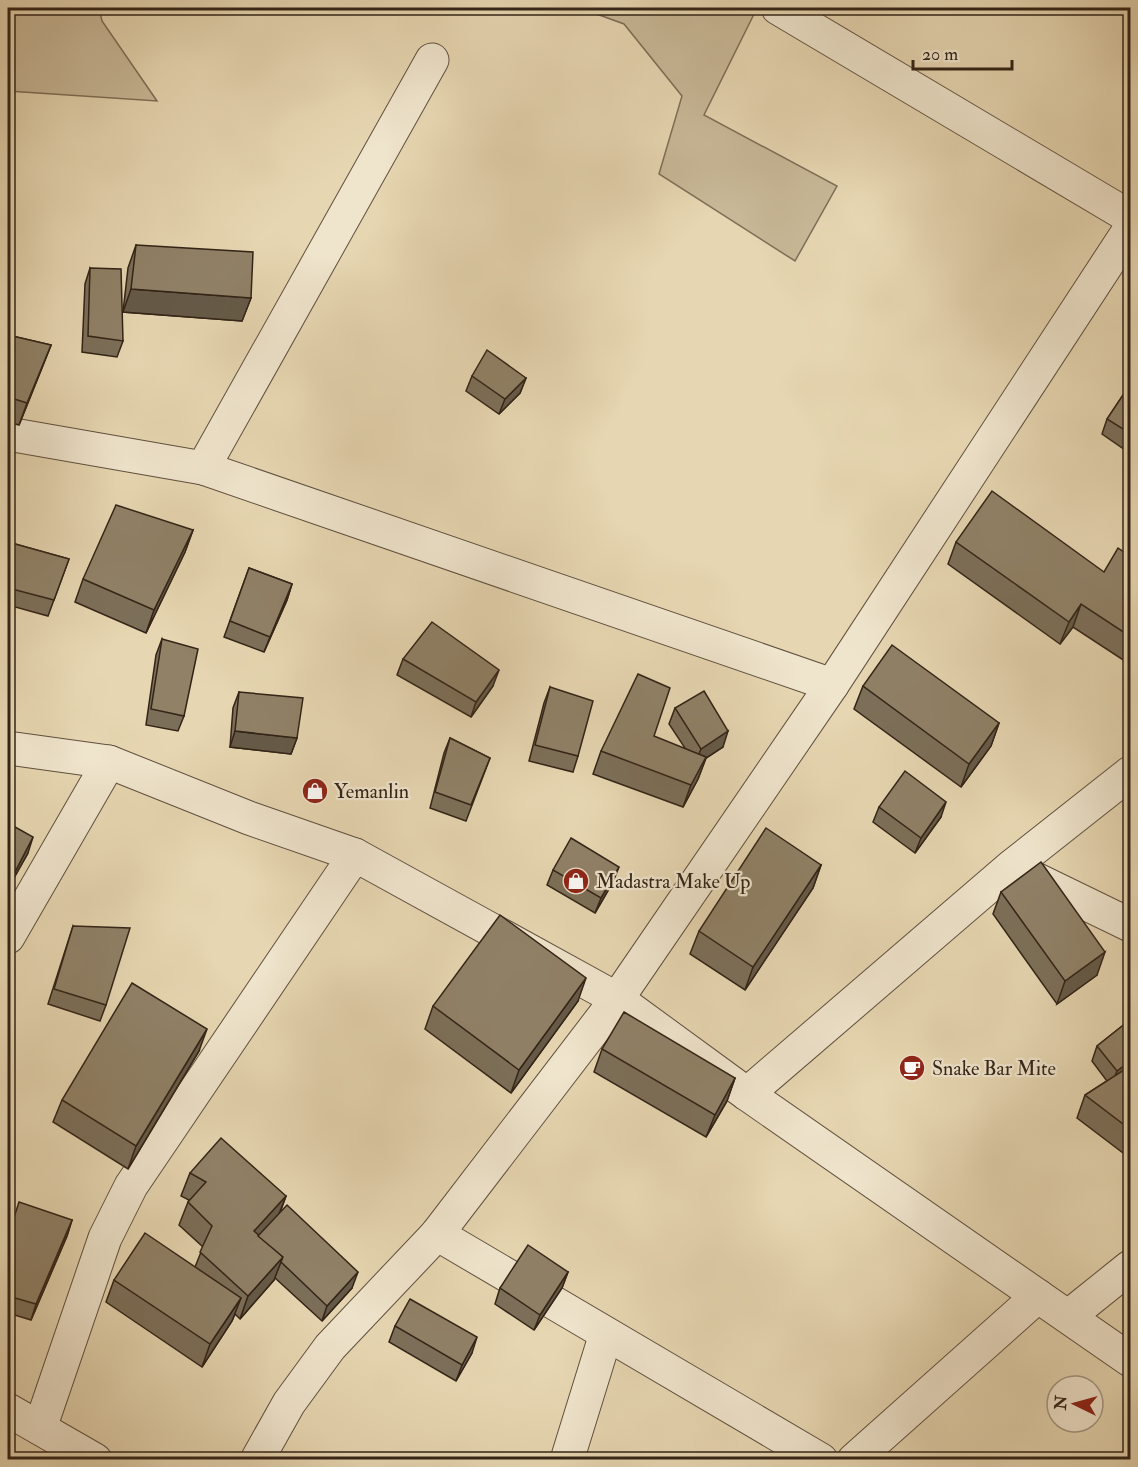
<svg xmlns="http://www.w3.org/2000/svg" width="1138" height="1467" font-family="'IM FELL Double Pica',serif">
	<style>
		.green { fill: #c8b897; stroke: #7e6e57; stroke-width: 1.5 }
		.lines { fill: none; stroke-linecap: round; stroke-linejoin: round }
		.minor-casing { stroke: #60503e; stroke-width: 35 }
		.minor { stroke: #efe4cc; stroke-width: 33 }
		.wall { fill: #7c6f59; stroke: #332417; stroke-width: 1.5 }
		.shaded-wall { fill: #655a48; stroke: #332417; stroke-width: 1.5 }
		.building { fill: #908167; stroke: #332417; stroke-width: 1.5 }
		.labels { text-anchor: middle; stroke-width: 4.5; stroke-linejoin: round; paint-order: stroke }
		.poi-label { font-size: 20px; fill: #332417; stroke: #efe4cc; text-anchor: start }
	</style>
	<rect width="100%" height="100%" fill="#e6d6b1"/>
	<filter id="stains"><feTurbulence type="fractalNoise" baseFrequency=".00333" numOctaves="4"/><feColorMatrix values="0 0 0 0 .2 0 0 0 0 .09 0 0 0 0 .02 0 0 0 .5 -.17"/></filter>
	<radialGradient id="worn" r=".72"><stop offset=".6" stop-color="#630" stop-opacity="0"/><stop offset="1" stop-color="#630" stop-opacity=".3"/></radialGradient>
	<g class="green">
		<path d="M8,8H99L102,21L157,101L8,91Z"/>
		<path d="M580,8H757L704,115L837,186L795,261L659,174L682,96L624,24Z"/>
	</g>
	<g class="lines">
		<g class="minor-casing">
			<g id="minor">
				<path d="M778,8L1130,217"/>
				<path d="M8,434L203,468L832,685"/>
				<path d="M203,468L432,60"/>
				<path d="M8,748L109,762L249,818L355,855L617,999L747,1094L1130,1360"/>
				<path d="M1021,872L1130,925"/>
				<path d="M8,937L109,762"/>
				<path d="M747,1094L1011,867L1130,773"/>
				<path d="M437,1234L821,1460"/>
				<path d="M1069,1316L1130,1267"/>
				<path d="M8,1410L95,1460"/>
				<path d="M40,1428L105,1238L131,1186L355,855"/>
				<path d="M257,1460L289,1403L330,1347L437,1234L617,999L832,685L1130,229"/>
				<path d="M567,1460L606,1334"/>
				<path d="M854,1460L1038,1296"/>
			</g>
		</g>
		<use href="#minor" class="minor"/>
	</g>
	<g class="wall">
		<path d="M136,245L251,298L242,321L123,312L128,268Z"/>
		<path d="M90,268L123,341L117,357L82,352L85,284Z"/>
		<path d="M8,335L51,345L19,425L8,422Z"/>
		<path d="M472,376L526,378L520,393L499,414L466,391Z"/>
		<path d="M1131,383V454L1102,434L1107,419Z"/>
		<path d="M193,530L185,552L146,633L75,602L83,579Z"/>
		<path d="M8,542L69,559L48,616L8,605Z"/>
		<path d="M956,542L1104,572L1131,557V665L1073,627L1060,644L948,564Z"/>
		<path d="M249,568L292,584L287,600L264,652L224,637Z"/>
		<path d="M162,639L184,716L178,731L146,725L156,655Z"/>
		<path d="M403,659L493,686L471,717L397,675Z"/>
		<path d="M863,686L999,723L991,746L961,787L854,709Z"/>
		<path d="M550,687L578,756L573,772L529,761L544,703Z"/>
		<path d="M239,692L297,738L291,754L230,747L233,708Z"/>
		<path d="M675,708L723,747L706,758L698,779L683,807L593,774L601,751L685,748L669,724Z"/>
		<path d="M450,738L490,758L466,821L430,808L444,753Z"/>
		<path d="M879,807L941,817L915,853L873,822Z"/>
		<path d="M8,823L28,853L10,885L8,884Z"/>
		<path d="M821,865L813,888L745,990L690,954L699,931Z"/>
		<path d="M553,870L613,882L595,913L547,885Z"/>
		<path d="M1001,892L1097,975L1057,1004L993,914Z"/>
		<path d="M73,926L106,1005L100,1021L48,1004Z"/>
		<path d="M578,1001L511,1093L425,1029L433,1006Z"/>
		<path d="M1131,1019V1159L1077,1118L1085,1095L1107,1081L1092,1061L1097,1046Z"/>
		<path d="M602,1049L735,1078L727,1101L706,1137L594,1072Z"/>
		<path d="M199,1051L128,1169L53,1122L62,1100Z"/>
		<path d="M190,1173L286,1196L280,1213L352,1288L322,1321L275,1278L274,1280L240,1319L235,1314L232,1321L202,1367L106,1302L114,1280L195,1267L203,1247L179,1225L188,1202L189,1200L181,1196Z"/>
		<path d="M72,1220L67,1236L31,1320L8,1313V1235Z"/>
		<path d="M568,1272L562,1288L534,1330L495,1304L500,1288Z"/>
		<path d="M395,1326L472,1353L456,1381L389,1342Z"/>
	</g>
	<g class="shaded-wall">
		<path d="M131,289L251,298L242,321L123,312Z"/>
		<path d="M51,345L42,368L19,425L27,403Z"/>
		<path d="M526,378L520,393L499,414L505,399Z"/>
		<path d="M193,530L185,552L146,633L154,610Z"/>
		<path d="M292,584L287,600L264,652L270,637Z"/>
		<path d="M1081,604L1073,627L1060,644L1069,622Z"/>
		<path d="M499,670L493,686L471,717L476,702Z"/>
		<path d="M999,723L991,746L961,787L969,764Z"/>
		<path d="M235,731L297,738L291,754L230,747Z"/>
		<path d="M728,731L723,747L706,758L698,779L683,807L691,785L695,764L701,749Z"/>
		<path d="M946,802L941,817L915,853L921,838Z"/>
		<path d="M33,837L28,853L10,885L16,870Z"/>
		<path d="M821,865L813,888L745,990L753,967Z"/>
		<path d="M619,867L613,882L595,913L601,898Z"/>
		<path d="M1105,952L1097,975L1057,1004L1065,981Z"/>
		<path d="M586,978L578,1001L511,1093L519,1070Z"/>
		<path d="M207,1029L199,1051L128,1169L136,1146Z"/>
		<path d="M1131,1060V1071L1111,1086L1117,1071Z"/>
		<path d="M735,1078L727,1101L706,1137L715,1115Z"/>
		<path d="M286,1196L277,1219L256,1238L254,1231Z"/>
		<path d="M72,1220L67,1236L31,1320L36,1304Z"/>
		<path d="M283,1257L274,1280L240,1319L248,1296Z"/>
		<path d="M358,1272L352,1288L322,1321L327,1306Z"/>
		<path d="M568,1272L562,1288L534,1330L540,1315Z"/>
		<path d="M241,1298L232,1321L202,1367L210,1344Z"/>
		<path d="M477,1337L472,1353L456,1381L462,1365Z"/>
	</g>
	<g class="building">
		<path d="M136,245L253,252L251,298L131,289Z"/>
		<path d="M90,268L121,269L123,341L88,336Z"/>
		<path d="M8,335L51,345L27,403L8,397Z"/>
		<path d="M487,350L526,378L505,399L472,376Z"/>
		<path d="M1131,383V434L1107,419Z"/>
		<path d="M992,491L1104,572L1118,548L1131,557V637L1081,604L1069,622L956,542Z"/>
		<path d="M116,505L193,530L154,610L83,579Z"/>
		<path d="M8,542L69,559L54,600L8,588Z"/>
		<path d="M249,568L292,584L270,637L230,621Z"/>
		<path d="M432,622L499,670L476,702L403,659Z"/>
		<path d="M162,639L198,649L184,716L151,709Z"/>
		<path d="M892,645L999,723L969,764L863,686Z"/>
		<path d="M638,674L670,688L654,736L706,757L691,785L601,751Z"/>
		<path d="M550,687L593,701L578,756L535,745Z"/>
		<path d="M704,691L728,731L701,749L675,708Z"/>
		<path d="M239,692L303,698L297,738L235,731Z"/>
		<path d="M450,738L490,758L471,805L435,792Z"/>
		<path d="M905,771L946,802L921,838L879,807Z"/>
		<path d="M8,823L33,837L16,870L8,865Z"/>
		<path d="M766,828L821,865L753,967L699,931Z"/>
		<path d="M571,838L619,867L601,898L553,870Z"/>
		<path d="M1041,862L1105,952L1065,981L1001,892Z"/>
		<path d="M500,915L586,978L519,1070L433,1006Z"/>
		<path d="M73,926L130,928L106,1005L54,989Z"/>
		<path d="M132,983L207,1029L136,1146L62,1100Z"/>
		<path d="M624,1012L735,1078L715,1115L602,1049Z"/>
		<path d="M1131,1019V1060L1117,1071L1097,1046Z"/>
		<path d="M1131,1066V1130L1085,1095L1130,1066Z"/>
		<path d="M221,1138L286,1196L254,1231L283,1257L248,1296L200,1252L212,1226L188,1202L206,1182L190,1173Z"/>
		<path d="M19,1202L72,1220L36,1304L8,1296V1236Z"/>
		<path d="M287,1205L358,1272L327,1306L281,1262L283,1257L258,1236Z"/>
		<path d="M145,1233L241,1298L210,1344L114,1280Z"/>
		<path d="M528,1245L568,1272L540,1315L500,1288Z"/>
		<path d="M410,1299L477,1337L462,1365L395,1326Z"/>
	</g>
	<defs>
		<g id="shop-disc" transform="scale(1.35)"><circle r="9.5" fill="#8f2418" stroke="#efe4cc"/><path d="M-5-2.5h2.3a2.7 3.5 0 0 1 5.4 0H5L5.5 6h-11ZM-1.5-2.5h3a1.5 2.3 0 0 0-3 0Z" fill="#fff"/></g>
		<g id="cafe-disc" transform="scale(1.35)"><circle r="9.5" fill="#8f2418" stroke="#efe4cc"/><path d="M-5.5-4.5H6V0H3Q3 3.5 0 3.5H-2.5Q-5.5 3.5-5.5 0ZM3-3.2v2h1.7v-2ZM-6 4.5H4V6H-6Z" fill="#fff"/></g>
	</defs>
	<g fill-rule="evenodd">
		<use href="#shop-disc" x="315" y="791"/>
		<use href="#shop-disc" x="576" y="881"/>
		<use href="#cafe-disc" x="912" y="1068"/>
	</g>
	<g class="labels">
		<g class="poi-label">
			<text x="334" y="798">Yemanlin</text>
			<text x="596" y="888">Madastra Make Up</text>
			<text x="932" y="1075">Snake Bar Mite</text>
		</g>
	</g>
	<rect width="1138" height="1467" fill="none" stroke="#e6d6b1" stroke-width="30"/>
	<rect x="9" y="9" width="1120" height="1449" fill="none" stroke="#332417" stroke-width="3"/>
	<rect x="15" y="15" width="1108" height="1437" fill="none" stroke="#332417" stroke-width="1.5"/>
	<g transform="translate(1075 1404) rotate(275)"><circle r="28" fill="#efe4cc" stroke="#a49784" stroke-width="1.5"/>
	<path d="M0-4.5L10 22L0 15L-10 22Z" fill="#8f2418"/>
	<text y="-9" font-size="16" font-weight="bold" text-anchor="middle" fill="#332417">N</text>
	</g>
	<path d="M913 60v9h99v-9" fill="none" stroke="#332417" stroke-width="3"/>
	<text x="922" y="60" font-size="18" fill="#332417" stroke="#efe4cc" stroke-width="4.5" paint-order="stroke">20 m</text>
	<rect width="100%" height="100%" filter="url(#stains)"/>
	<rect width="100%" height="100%" fill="url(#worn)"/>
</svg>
